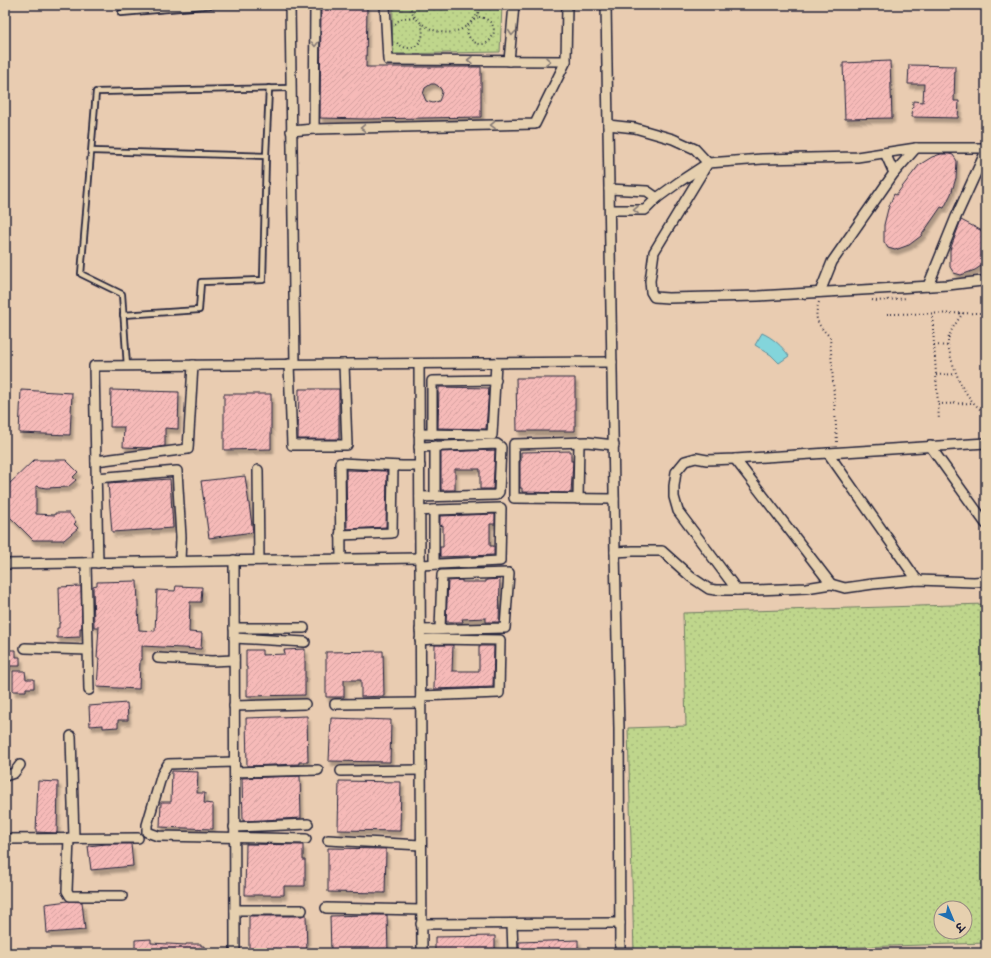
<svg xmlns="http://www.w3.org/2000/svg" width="991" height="958" font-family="Mali,'Playpen Sans Deva',sans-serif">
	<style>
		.grass { fill: url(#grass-dots); stroke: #707c64; fill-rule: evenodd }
		.water { fill: #83d5db; stroke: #5c8d9b }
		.building { fill: url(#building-hatch); stroke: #22223b; fill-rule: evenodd; filter: url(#shadow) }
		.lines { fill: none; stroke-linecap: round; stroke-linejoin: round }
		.service-casing { stroke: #22223b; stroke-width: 8 }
		.minor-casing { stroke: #22223b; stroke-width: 12 }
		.path { stroke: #22223b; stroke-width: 2; stroke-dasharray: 1 3; stroke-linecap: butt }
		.service { stroke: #e6d0af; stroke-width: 4.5 }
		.minor { stroke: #e6d0af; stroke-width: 9 }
		.oneway { stroke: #847975 }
	</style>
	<defs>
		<pattern id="grass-dots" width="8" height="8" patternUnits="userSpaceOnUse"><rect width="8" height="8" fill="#bfd68c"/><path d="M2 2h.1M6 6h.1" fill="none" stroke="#a4b77a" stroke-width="1.8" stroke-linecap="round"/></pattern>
		<pattern id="building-hatch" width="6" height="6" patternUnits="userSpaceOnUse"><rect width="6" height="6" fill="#f6bab8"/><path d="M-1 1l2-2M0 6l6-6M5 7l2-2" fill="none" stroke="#d3a09f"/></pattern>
		<filter id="shadow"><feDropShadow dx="2.5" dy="4.5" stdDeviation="1" flood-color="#0004"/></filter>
	</defs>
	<rect width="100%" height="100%" fill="#e9ccb1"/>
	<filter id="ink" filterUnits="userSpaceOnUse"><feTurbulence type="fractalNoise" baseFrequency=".025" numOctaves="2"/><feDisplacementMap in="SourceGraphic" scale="8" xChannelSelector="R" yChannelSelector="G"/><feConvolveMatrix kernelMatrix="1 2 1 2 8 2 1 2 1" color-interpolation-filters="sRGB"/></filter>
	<g filter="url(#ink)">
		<g class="grass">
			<path d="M393,5H502L500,52L392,54Z"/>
			<path d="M986,604V943L672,953H634L628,728L686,726L683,613ZM941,908H965V932H941Z"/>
		</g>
		<path class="water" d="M762,333C773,338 782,346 789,356L779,363L771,355L755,345Z"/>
		<g class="building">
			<path d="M321,5H367L366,67H481V117L366,119L320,118ZM431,84H435L438,86L441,89L442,92L441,96L439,101L433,103L426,101L423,94L425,88Z"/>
			<path d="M890,61L892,118L845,119L843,63Z"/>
			<path d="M909,65L955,66L954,101H959L958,118L912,117L913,101L923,102L924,84H908Z"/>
			<path d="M941,154H949L953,155L957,161L956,178L951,194L944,208L941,207L921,236L909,245L895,250L888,248L884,242V225L888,209L894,194L896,195L919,165L932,157Z"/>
			<path d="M961,220L986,233V261L984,264L975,270L961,275L954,273L950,267V250Z"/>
			<path d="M516,378H575V431H517Z"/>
			<path d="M439,387L489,388L486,429L438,428Z"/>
			<path d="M299,389H339V439H298Z"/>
			<path d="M21,390L72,393L70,435L19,433Z"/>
			<path d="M111,390L179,392L178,429L165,428V446L152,448L123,447L124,427H110Z"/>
			<path d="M224,394H271V449L224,450Z"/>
			<path d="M495,450L493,489H480V469H455V490H441V452Z"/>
			<path d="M571,451V461H573L571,493L522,492V488H520V461H521V452Z"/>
			<path d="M34,460H66L78,472L73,477L76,480L68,487L46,488L36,486V514L55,515V513H69L76,522L74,524L78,528L64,540H33L6,513L7,486Z"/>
			<path d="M346,470L387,471L386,527L347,529Z"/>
			<path d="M245,476L253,532L209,538L201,481Z"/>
			<path d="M170,479L173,528L112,532L108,483Z"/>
			<path d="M495,514V524H490V546H494V555L440,557V547H443V525L440,526V516Z"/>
			<path d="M500,579L499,622H486V618L462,619L463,622H446L448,581L462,580V582H486V580Z"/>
			<path d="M137,581L139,630L155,631L157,590L175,591L176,586L202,587L201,602H190L189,632L202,633L201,649L142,646V660H140L139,689L97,687L99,658H97L99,627H94L93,586L97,585V582Z"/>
			<path d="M81,586L82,628H80V637L57,638V628H59V623H60L59,587Z"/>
			<path d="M435,645H453L452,671H479V646H494L493,687L434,689Z"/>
			<path d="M305,649V695L247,696V667H246V650H262V655L285,654L284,650Z"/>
			<path d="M5,650H16V657H20V666H5Z"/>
			<path d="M383,651L384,696L361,697V680H344V697H326V652Z"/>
			<path d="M13,671H25L26,679H34V688H26V691H13Z"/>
			<path d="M127,703L128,720H118V727L103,728V725L90,726L89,706Z"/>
			<path d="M307,716L308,762H299V764L247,766L246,718Z"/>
			<path d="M331,718L391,720L390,762L329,761Z"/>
			<path d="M172,771L198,772L197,793H205L204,803L213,804V829L160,827L161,802H171Z"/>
			<path d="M300,776L301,818L243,821L242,778Z"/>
			<path d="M38,781L58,782L57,833L36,832Z"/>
			<path d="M339,781L401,782L400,831L338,830Z"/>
			<path d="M106,844H131L133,866L91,870L88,846Z"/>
			<path d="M246,844L303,845V860H305V886H284V895H245Z"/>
			<path d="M328,848L386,849L385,893L328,892Z"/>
			<path d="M68,901L82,902L85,930L47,933L45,904Z"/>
			<path d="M306,914L307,953H289V952L249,953V916H302Z"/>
			<path d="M368,915H387L388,953H331L330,916Z"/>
			<path d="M495,936V953H435V937Z"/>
			<path d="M151,939V943L186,945V944H201V946H204V953H135V940Z"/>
			<path d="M578,940V953H519V942Z"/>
		</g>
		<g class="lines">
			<g class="service-casing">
				<g id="service">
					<path d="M121,13L215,5H243"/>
					<path d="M92,151L266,156L269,88"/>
					<path d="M123,315L199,310L201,282L263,280L266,156"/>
					<path d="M127,366L122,294L81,274L96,92L291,88"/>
				</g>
			</g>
			<g class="minor-casing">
				<g id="minor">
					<path d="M290,5L295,364"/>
					<path d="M606,5L615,552L619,729L620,953"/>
					<path d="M509,61L514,5"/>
					<path d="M566,61L567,5"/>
					<path d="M608,125L635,128L673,139L695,149L708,163"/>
					<path d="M314,129L315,5"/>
					<path d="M291,131L314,129L535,124L566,61L388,60L385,5"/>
					<path d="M708,163L654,252L650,281L651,292L654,297L668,298L758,296L948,285L982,281L986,282"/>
					<path d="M894,173L916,148"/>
					<path d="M609,189L647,191L657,198"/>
					<path d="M610,210H645L657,198L679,182L708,163L762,159L857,157L916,148H986"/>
					<path d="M928,286L956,217L986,151"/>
					<path d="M820,292L832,262L894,173L885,153"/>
					<path d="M289,364L292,445H347L344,364"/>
					<path d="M419,364L422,953"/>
					<path d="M419,434L492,435L496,363"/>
					<path d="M432,434V381L496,380"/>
					<path d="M614,445L587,442L514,444V498L614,499"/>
					<path d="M930,446L986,524"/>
					<path d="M419,447L497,444L501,447L499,492L496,495L420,497"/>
					<path d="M828,453L917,580"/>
					<path d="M735,459L831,584"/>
					<path d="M96,461L188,449L193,365"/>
					<path d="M258,470L259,560"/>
					<path d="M96,478L177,471L181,537L180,561"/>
					<path d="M435,496V446"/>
					<path d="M578,499L579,442"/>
					<path d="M434,510V564"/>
					<path d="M420,511L434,510L501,508L500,561L420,565"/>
					<path d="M340,535L392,533L393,466"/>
					<path d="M615,552L633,551H662L691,577L709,589L716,590H755L806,588L831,584L845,588L873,584L917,580L974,582L986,581"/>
					<path d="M341,559L340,463L402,466H420"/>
					<path d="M234,560L235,953"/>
					<path d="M86,563L89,690"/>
					<path d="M98,563L94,366L612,362"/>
					<path d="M5,564L420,558"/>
					<path d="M737,590L678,511L674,497V486L676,472L685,461L696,458L707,460L735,459L986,443"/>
					<path d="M234,628H304"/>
					<path d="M420,630L505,628L509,573L442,575L440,629"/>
					<path d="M234,638L305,642"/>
					<path d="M420,640L433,639L500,640L499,693L421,696"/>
					<path d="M25,648L88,650"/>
					<path d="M158,658L212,661L234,660"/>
					<path d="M335,704L421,703"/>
					<path d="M234,706L305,704"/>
					<path d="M71,736L74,838"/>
					<path d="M234,762L168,764L162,774L147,825V832L158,836L306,839"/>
					<path d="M341,771L421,770"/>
					<path d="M235,772L318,770"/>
					<path d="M5,776L14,773L20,765"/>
					<path d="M234,827L308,824"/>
					<path d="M69,838L67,891L70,896H122"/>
					<path d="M5,839L138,838"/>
					<path d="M328,840L421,845"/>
					<path d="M326,908L421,910"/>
					<path d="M235,910H302"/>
					<path d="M421,924L620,923"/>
					<path d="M512,924L513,953"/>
				</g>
			</g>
			<g class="path">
				<path d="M410,5C411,13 417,21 424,25C448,41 472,30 482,5"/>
				<path d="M479,17C489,18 498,27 492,37C483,55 457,35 472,22C474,20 476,18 479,17Z"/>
				<path d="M395,24C401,17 407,17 416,18"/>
				<path d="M397,43C412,56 428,41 421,24"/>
				<path d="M872,300L877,301L907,298"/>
				<path d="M819,302C813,319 818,325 830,337L837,442"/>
				<path d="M932,313L939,420"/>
				<path d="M963,313C957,322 948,332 948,343C948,348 950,353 951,358C958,381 966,399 986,414"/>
				<path d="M887,314L986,313"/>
				<path d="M934,345L949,346"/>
				<path d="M936,375L956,374"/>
				<path d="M938,404L973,403"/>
			</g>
			<use href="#service" class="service"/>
			<use href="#minor" class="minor"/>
		</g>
		<defs><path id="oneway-chevron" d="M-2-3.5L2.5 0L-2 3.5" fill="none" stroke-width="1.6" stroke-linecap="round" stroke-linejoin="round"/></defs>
		<g class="oneway">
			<use href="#oneway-chevron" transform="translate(512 33) rotate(95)"/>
			<use href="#oneway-chevron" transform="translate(315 44) rotate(90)"/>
			<use href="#oneway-chevron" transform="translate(470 60) rotate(-180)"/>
			<use href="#oneway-chevron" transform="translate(548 61) rotate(1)"/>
			<use href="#oneway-chevron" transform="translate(493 125) rotate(179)"/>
			<use href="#oneway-chevron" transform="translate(363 128) rotate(179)"/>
			<use href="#oneway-chevron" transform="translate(636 210) rotate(179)"/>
		</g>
	</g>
	<rect width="991" height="958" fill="none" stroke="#e6d0af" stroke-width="20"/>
	<rect x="10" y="10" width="971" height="938" fill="none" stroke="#22223b" stroke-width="1.5" filter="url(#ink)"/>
	<g transform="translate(953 920) rotate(136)"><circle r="19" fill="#e6d0af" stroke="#988a81"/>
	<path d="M0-3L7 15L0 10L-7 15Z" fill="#1f6fb2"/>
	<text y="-6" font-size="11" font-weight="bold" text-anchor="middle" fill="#22223b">उ</text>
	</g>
</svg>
